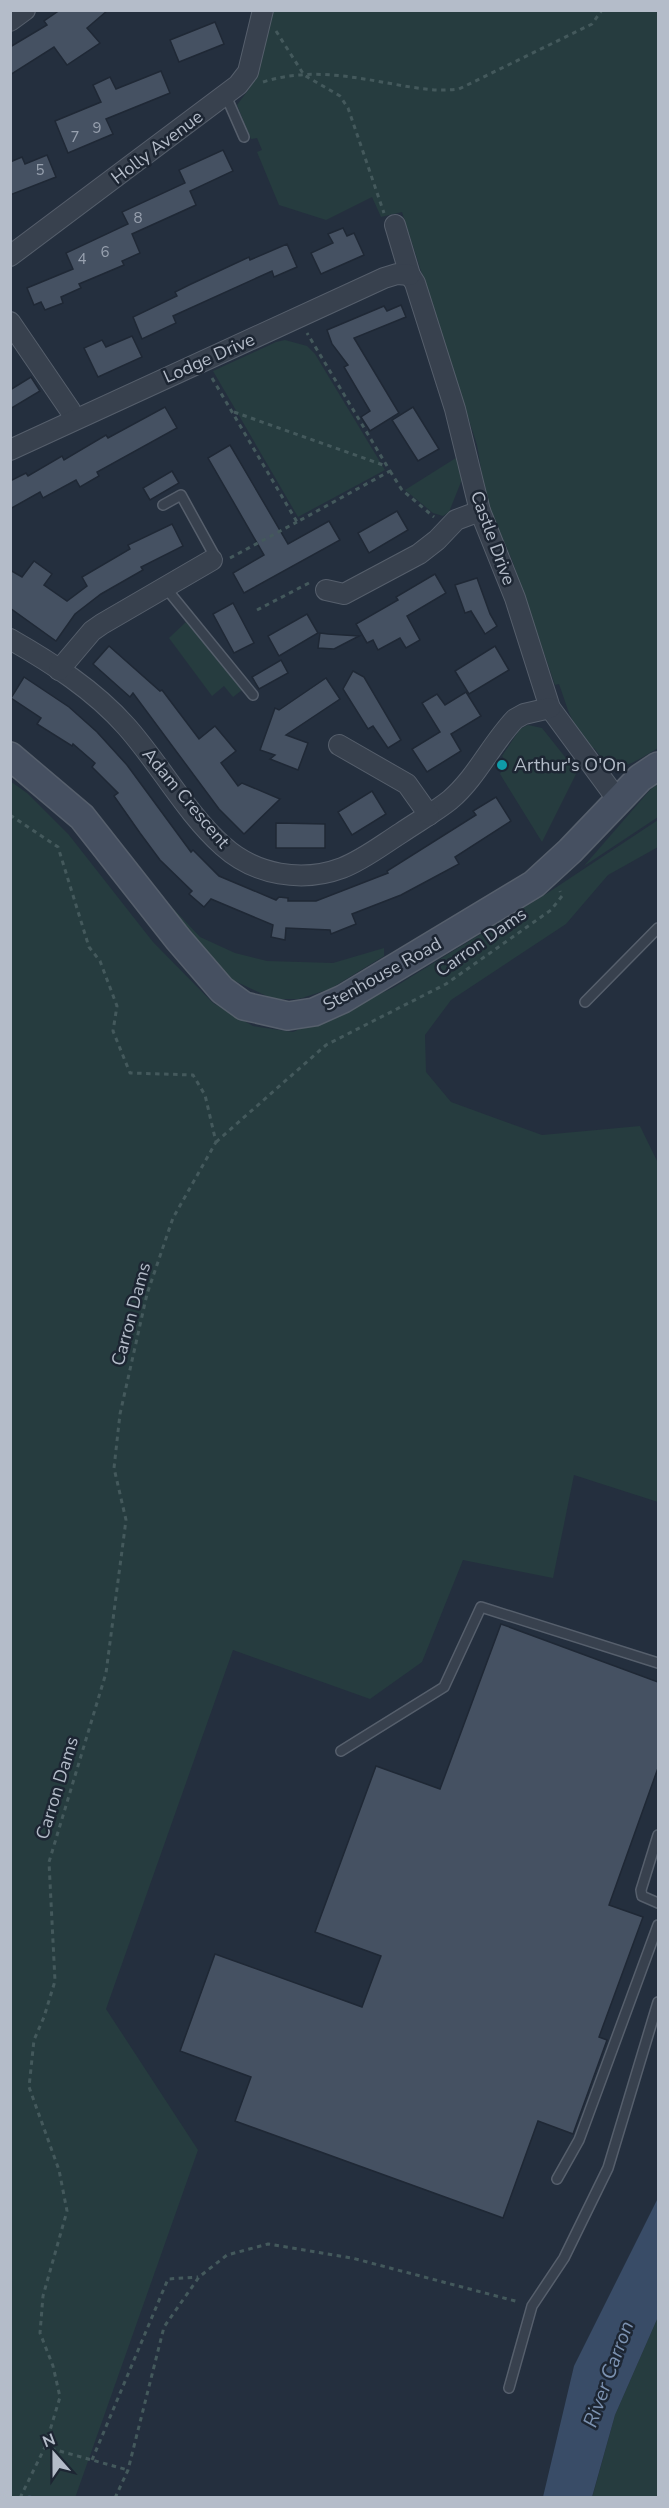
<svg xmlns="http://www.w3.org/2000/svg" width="669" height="2508" font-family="'Nunito Sans',sans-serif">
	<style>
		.green { fill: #263c3f }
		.water { fill: #394c67 }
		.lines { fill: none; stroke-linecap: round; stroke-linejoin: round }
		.stream { stroke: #394c67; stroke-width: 5 }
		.building { fill: #455162; stroke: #1f2835; stroke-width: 1.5 }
		.lane-casing { stroke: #565f6c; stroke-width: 12 }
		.street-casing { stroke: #565f6c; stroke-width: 22 }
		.secondary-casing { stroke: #565f6c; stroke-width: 30 }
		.path { stroke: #44595c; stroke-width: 3; stroke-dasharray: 4.5 4.5; stroke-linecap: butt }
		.lane { stroke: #38414e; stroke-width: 9 }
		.street { stroke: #38414e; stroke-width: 20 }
		.secondary { stroke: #465061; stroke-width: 27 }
		.culture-dot { fill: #0f9aa8; stroke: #1d2633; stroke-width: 2 }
		.labels { text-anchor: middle; stroke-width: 5; stroke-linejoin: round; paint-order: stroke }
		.number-label { font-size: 15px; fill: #98a1af }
		.street-label { font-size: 18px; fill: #b4bcc9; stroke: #1d2633 }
		.poi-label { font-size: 18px; fill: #b4bcc9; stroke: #1d2633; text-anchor: start }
		.water-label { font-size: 20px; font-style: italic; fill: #7c92b1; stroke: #1d2633 }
	</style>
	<rect width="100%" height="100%" fill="#242f3e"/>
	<g class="green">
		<path d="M272,11H658V748C632,763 616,779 594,748H587L569,713L559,684L555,685L512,560L487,504L477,445L402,212L381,217L372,197L326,220L279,205L257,152L262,150L257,138L251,139L237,105L249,89Z"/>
		<path d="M285,340L307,346L315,354L385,470L298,517L213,371L276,342Z"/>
		<path d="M459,456L463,477L449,512L443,516L433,513L405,490Z"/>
		<path d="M186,622L242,690L233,697L224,686L212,696L169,638Z"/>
		<path d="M528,725L542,728L577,772L542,842L500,774L507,762L502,756L520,729Z"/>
		<path d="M10,781L27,793L69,835L153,942L213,1003L253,1026L293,1032L393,988L546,894L658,820V847L608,875L566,924L451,1000L425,1035L426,1072L451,1102L542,1135L640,1126L658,1163V1502L574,1475L553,1578L463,1560L422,1662L370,1699L233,1650L106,2009L198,2150L75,2498L10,2497Z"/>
		<path d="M658,784V817L584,866L650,790Z"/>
		<path d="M115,847L200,937L235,953L267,961L333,963L384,948V956L330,989L299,999H273L220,974Z"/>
		<path d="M658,2317V2497L592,2498L615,2415Z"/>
	</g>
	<path class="water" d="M658,2198V2317L615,2415L592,2497H543L574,2366Z"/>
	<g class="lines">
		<path class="stream" d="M29,2498H30"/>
	</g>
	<g class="building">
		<path d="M60,10H108L87,28L100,43L67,65L54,47L10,75V47L47,25L44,21Z"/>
		<path d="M215,22L224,44L179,62L170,40Z"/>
		<path d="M161,71L170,93L106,119L113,134L68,153L55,121L101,102L93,85L110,77L116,89Z"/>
		<path d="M223,150L233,171L190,191L196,205L132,234L140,253L122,261L124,265L79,284L81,288L61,297L63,303L45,310L41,302L34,305L27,288L73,269L66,253L128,224L122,212L185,183L179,170Z"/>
		<path d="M47,155L56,177L10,195V162L22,157L25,164Z"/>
		<path d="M343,228L347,236L354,233L364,255L321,274L311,253L333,243L328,234Z"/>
		<path d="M287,244L297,267L274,277L272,271L173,316L176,323L142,339L133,317L177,296L175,292L189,285L249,257L250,260Z"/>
		<path d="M401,305L406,317L354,338L399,413L370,431L361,417L370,411L344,367L348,365L332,344L327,330L384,306L387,311Z"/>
		<path d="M132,336L142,357L98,377L84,348L102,340L106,347Z"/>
		<path d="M31,377L40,391L10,409V390Z"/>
		<path d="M165,407L177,428L97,472L99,476L80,487L76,480L43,498L40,492L10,509V481L26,473L28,476L62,456L64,460L106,435L108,438Z"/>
		<path d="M413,407L439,449L418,461L392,420Z"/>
		<path d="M230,445L288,544L329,521L340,540L244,593L233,573L264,555L208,458Z"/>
		<path d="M172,471L179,483L150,500L143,488Z"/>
		<path d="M397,511L408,530L369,553L358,533Z"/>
		<path d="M172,524L183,546L141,567L143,570L101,594L75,614L56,641L10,608V570L22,577L34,561L52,574L44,585L67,601L87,586L82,577L130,549L128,545Z"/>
		<path d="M435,574L446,593L407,616L420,640L406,648L400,638L378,650L373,640L367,643L356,624L398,600L396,597Z"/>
		<path d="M477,578L490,614L497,626L485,634L471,611L465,613L455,585Z"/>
		<path d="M233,603L254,643L234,653L213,614Z"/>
		<path d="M307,614L318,633L279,656L268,636Z"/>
		<path d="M320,633L328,634L359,636L334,649L318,648Z"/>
		<path d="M109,646L160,691L162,690L199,739L215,726L236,751L221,763L238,786L242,783L280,799L244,834L219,809L133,693L130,697L93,664Z"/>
		<path d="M495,646L509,670L469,694L455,671Z"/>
		<path d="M281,660L288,673L259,689L252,677Z"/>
		<path d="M353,671L364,677L401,740L388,748L373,726L368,729L343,689Z"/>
		<path d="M24,677L69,707L97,732L127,765L191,852L193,850L219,876L276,900L279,897L288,898V901H316L388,873L387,871L476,815L473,811L496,797L511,821L455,857L459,864L401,895L352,914L356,924L331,934L330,930L286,928L285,940L271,937L273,925L211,899L204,907L189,894L192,891L160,860L140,833L114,796L118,793L92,767L95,763L73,744L72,746L37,724L41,718L11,698Z"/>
		<path d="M326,678L340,699L286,735L308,743L298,770L270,759L275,755L260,750L275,708L279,710Z"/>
		<path d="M466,692L481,716L451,734L461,751L427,772L412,749L440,732L422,703L437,694L445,705Z"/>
		<path d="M372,791L386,814L352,835L338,812Z"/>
		<path d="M276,823L325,824V848H276Z"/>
		<path d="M501,1624L658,1682V1768L609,1905L643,1917L599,2037L607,2040L573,2134L538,2121L503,2218L235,2121L251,2077L180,2051L215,1954L362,2007L381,1956L315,1932L376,1766L440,1789Z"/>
	</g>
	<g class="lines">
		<g class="lane-casing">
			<g id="lane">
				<path d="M226,96L244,137"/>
				<path d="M163,505L181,495L213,553L212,560"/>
				<path d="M165,587L253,695"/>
				<path d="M585,1002L658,928"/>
				<path d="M341,1751L444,1687L481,1607L658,1663"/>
				<path d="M658,1835L641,1890L642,1896L658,1903"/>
				<path d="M557,2179L579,2140L658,1925"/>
				<path d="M509,2388L532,2306L564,2258L608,2168L658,2002"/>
			</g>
		</g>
		<g class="street-casing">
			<g id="street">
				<path d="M10,21L25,10"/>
				<path d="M395,225L410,275L415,283L455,409L480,511L515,598L550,708L617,799"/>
				<path d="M10,256L238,85L248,72L263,10"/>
				<path d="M10,322L70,410L73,420"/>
				<path d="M10,450L384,278L397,274L410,275"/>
				<path d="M326,590L344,594L419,554L437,540L456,520L480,511"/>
				<path d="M10,639C52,663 94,690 126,726C160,764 185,812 223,846C255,875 302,883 342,868C363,860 382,845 401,833C417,822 435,812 450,800C477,777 491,744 515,719L524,714L550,708"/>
				<path d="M59,670L92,631L102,624L212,560"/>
				<path d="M339,745L407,784L429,815"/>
			</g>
		</g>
		<g class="secondary-casing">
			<path id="secondary" d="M10,756L82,817L178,939L222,990L244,1006L288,1016L314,1012L343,999L534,884L570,851L640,778L658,766"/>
		</g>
		<g class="path">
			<path d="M276,31L304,75L340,96L348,108L384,213"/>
			<path d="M263,82C307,68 349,76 393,84C416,88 436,92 459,89L592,24L602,10"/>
			<path d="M212,378L297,522L390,471L307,333"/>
			<path d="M234,412L386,466"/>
			<path d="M390,471L402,490L434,517"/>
			<path d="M230,558L297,522"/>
			<path d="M257,610L309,583"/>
			<path d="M10,815L58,847L89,947L100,961L117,1006L113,1031L130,1073L193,1075L205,1095L216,1142L173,1218L147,1294L120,1414L114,1468L126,1520L106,1673L49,1862L55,1981L44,2017L34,2040L29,2087L59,2170L67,2211L43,2296L40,2333L53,2366L60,2397L45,2447"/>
			<path d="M216,1142L326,1045L446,984L551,910L562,896L560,891"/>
			<path d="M92,2460L168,2279L198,2277"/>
			<path d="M20,2498L45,2447L128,2470"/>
			<path d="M115,2498L128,2470L164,2327L199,2277L227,2255L268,2244L352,2258L519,2302"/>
		</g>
		<use href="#lane" class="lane"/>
		<use href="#street" class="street"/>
		<use href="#secondary" class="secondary"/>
	</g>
	<circle class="culture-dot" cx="502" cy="765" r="6"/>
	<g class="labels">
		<g class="number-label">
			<text x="97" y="133">9</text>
			<text x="75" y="142">7</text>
			<text x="40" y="175">5</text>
			<text x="138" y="223">8</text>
			<text x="105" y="257">6</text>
			<text x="82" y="264">4</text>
		</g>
		<g class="street-label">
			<text transform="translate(157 147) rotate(-37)" y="6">Holly Avenue</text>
			<text transform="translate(209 358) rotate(-24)" y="6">Lodge Drive</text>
			<text transform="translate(493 538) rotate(70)" y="6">Castle Drive</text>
			<text transform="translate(186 798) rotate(50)" y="6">Adam Crescent</text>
			<text transform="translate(481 942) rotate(-35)" y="6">Carron Dams</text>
			<text transform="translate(382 974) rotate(-29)" y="6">Stenhouse Road</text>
			<text transform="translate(131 1314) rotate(-75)" y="6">Carron Dams</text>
			<text transform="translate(57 1788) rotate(-73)" y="6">Carron Dams</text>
		</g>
		<g class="poi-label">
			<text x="514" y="771">Arthur's O'On</text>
		</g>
		<g class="water-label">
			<text transform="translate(608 2374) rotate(-70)" y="7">River Carron</text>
		</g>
	</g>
	<rect width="669" height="2508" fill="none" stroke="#b4bcc9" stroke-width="24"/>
	<g transform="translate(54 2454) rotate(339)" stroke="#1d2633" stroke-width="4.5" paint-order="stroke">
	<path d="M0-4.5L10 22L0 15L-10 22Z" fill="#b4bcc9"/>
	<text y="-9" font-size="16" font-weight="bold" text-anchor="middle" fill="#b4bcc9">N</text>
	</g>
</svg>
